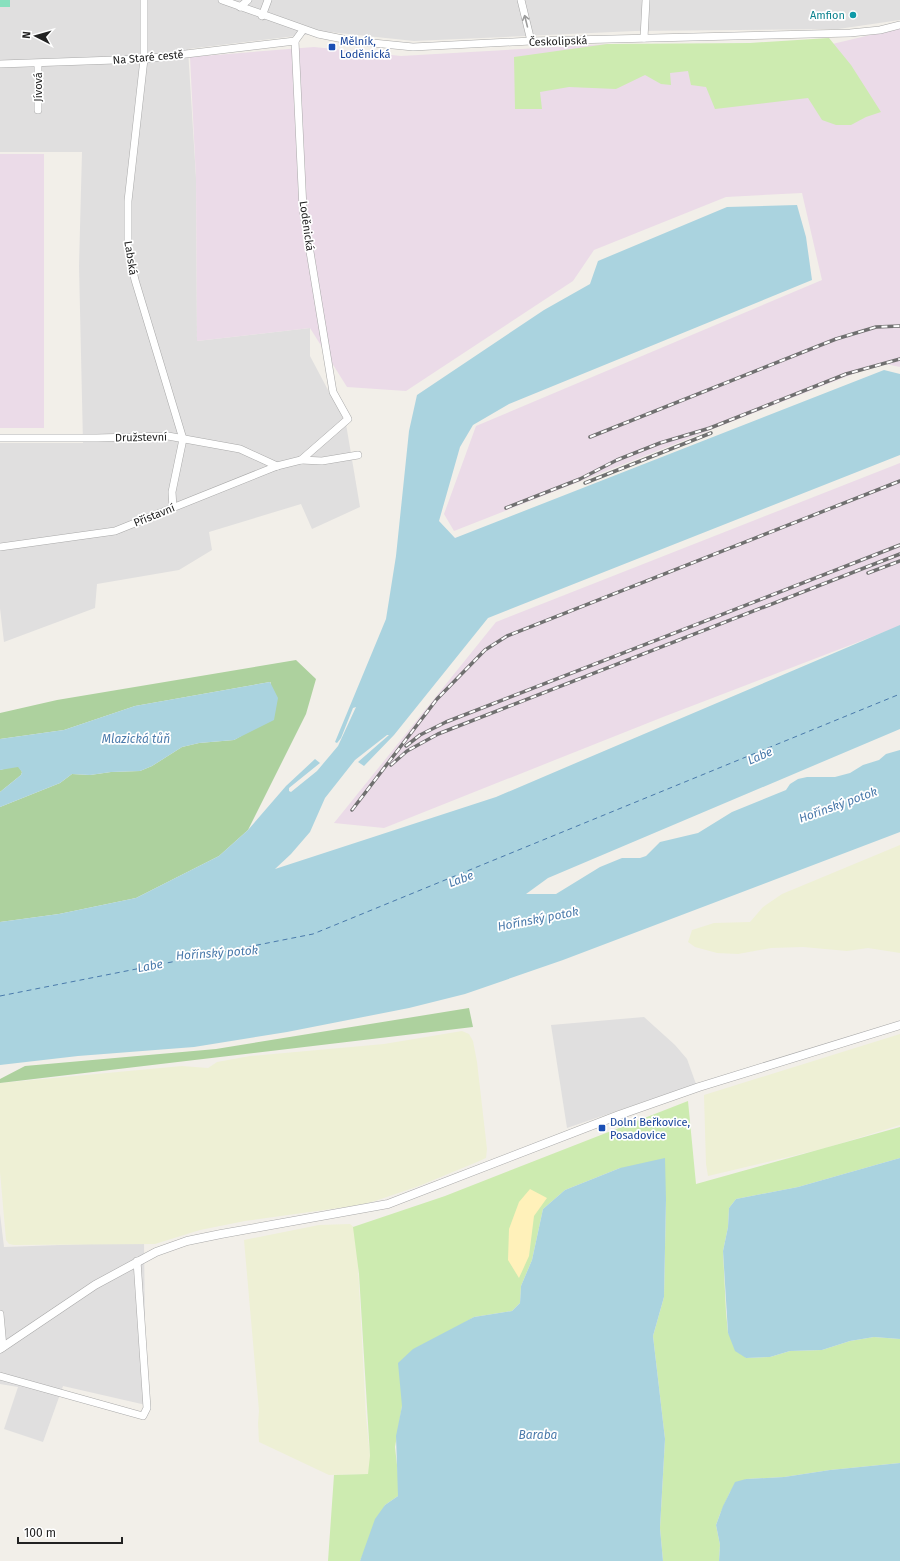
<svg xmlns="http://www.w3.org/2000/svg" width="900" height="1561" font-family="'Fira Sans',sans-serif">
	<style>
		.residential { fill: #e0dfdf }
		.industrial { fill: #ebdbe8 }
		.farmland { fill: #eef0d5 }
		.grass { fill: #cdebb0 }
		.forest { fill: #add19e }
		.sand { fill: #fff1ba }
		.pitch { fill: #88e0be }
		.water { fill: #aad3df }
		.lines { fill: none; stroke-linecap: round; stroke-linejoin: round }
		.ferry { stroke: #4a7aab; stroke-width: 1; stroke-dasharray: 5 4; stroke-linecap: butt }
		.minor-casing { stroke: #a9a9a9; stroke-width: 8 }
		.tertiary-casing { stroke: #a9a9a9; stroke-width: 9 }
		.minor { stroke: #fff; stroke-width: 7 }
		.tertiary { stroke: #fff; stroke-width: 8 }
		.rail-casing { stroke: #707070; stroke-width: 3.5 }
		.rail { stroke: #fff; stroke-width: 2; stroke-dasharray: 6; stroke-linecap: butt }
		.oneway { stroke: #9c9c9c }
		.culture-dot { fill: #0f9aa8; stroke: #fff; stroke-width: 1.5 }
		.transit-dot { fill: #1a4fb4; stroke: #fff; stroke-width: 1.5 }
		.labels { text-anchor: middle; stroke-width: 3.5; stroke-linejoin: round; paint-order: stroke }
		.culture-label { font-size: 11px; fill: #0d838f; stroke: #fff; text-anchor: end }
		.transit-label { font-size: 11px; fill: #164399; stroke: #fff; text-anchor: start }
		.street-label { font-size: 11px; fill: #222; stroke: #fff }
		.water-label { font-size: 12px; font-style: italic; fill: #4a7aab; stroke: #fff }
	</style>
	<rect width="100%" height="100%" fill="#f2efe9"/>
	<g class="residential">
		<path d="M0,0H900V20L838,29L635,31L414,41L329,32L188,49L196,178L197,341L310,328V356L346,424L360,507L312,529L301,504L209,532L212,550L179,570L97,584L95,608L4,642L0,608V443H83L79,266L82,152H0Z"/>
		<path d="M644,1017L675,1045L687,1059L696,1084L567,1128L551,1025Z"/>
		<path d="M0,1214L4,1247L144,1242L146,1405L63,1386L43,1442L4,1429L18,1387L0,1384Z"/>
	</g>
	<g class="industrial">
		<path d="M900,28V367L881,363L454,531L444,514L476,426L822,280L802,193L726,197L594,250L573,281L406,391L347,387L310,328L197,341L196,178L190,57L314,47L401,56L607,44L828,45Z"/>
		<rect x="0" y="154" width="44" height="274"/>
		<path d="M900,463V626L663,717L384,828L334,823L496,622Z"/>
	</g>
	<g class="farmland">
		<path d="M900,845V953L868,948L847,951L803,947L771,948L738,954L717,953L695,947L688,942L692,930L714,923L750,922L763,907L782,894Z"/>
		<path d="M462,1031L469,1034L473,1041L477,1062L487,1149L486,1158L477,1162L419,1186L375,1201L360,1205L245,1221L200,1230L155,1244L14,1245L9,1244L6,1240L0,1172V1083L182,1066L208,1068L217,1062L250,1056L384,1044Z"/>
		<path d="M900,1034V1125L826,1148L708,1176L706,1164L704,1095Z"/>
		<path d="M350,1224L356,1229L366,1417L370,1456V1466L368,1474L329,1475L259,1442L258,1423L259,1411L244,1240L319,1225Z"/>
	</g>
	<g class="grass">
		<path d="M829,38L851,65L881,112L866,117L851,125H836L822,120L808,98L715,109L706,87L691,85L688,71L670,73L671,85L661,84L645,75L616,89L569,87L540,92L542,109H515L514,57L607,44L750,43Z"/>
		<path d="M688,1101L696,1184L900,1127V1158L798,1187L736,1199L729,1208L728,1227L723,1251L726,1312L728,1333L746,1358L770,1357L790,1351L822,1350L850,1341L874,1337L900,1339V1463L830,1470L784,1477L746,1479L730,1492L720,1514L716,1525L720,1545L719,1561H663L660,1528L665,1439L653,1336L664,1297L666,1200L620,1168L565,1190L543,1209L532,1260L521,1286L520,1303L512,1311L474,1317L447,1333L402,1390V1406L395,1447L399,1483L398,1496L385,1505L360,1561H328L334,1475L368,1474L370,1456L359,1274L353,1227L445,1196Z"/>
	</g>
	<g class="forest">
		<path d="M296,660L316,679L306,714L248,830L219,856L136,898L59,914L0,922V807L60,783L72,774L90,775L111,772L140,771L152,766L182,747L199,743L234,740L241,736L271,683L270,682L135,706L64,730L0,739V713L57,700Z"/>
		<path d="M11,767H19L22,772L21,775L0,792V770Z"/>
		<path d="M469,1008L473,1027L0,1083V1079L25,1066L216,1049Z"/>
	</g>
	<path class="sand" d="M530,1189L547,1198L534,1216L529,1256L519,1278L508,1260L509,1229L519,1202Z"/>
	<rect class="pitch" x="0" y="0" width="10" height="7"/>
	<g class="water">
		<path d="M797,205L806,237L812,280L509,404L473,425L460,447L439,521L455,538L884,370L900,374V455L488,618L394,735L364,766L358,762L389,735H387L355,760L325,798L310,832L291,854L275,869L496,797L900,625V729L548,878L526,894H556L600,867L622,858H640L646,856L660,842L698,833L732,812L786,790L790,784L798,779L807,777H835L850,773L863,765L879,760L886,754L900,750V832L563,960L465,994L409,1008L287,1032L194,1047L78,1056L0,1065V922L59,914L136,898L219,856L248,830L286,786L315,759L320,763L289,788V791L291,792L317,771L338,746L356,707L353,708L341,738L337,743L335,742L386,619L396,556L409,431L417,395L544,310L590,284L598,261L727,207Z"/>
		<path d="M270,682L278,698L274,720L234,740L199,743L182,747L152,766L140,771L111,772L90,775L72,774L60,783L0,807V792L21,775L22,772L18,767L0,770V739L64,730L135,706Z"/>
		<path d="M665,1158L666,1200L664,1297L653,1336L665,1439L660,1528L663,1561H360L375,1519L385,1505L398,1496L396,1436L402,1406L398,1363L413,1349L474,1317L512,1311L520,1303L521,1286L532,1260L543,1209L565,1190L620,1168Z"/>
		<path d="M900,1158V1339L874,1337L850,1341L822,1350L790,1351L770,1357L746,1358L735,1351L728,1333L723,1251L728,1227L729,1208L736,1199L798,1187Z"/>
		<path d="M900,1463V1561H719L720,1545L716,1525L723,1506L735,1482L746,1479L784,1477L830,1470Z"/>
	</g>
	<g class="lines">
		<path class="ferry" d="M0,996L313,934L900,694"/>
		<g class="minor-casing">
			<g id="minor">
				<path d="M144,0V59L128,201V249L135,280L183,439L172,492L173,508"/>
				<path d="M222,0L318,34L353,41L413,47L531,41L850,33L880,30L900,25"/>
				<path d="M521,0L531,41"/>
				<path d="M240,7L248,0"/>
				<path d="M262,16L268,0"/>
				<path d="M644,38L646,0"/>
				<path d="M0,64L144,59L295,41"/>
				<path d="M38,110V64"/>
				<path d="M0,438H97L168,436L240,449L277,466"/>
				<path d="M301,460L322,461L358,455"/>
				<path d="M0,547L115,531L277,466L301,460L348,419L333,392L303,209L295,41L303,30"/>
				<path d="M0,1314L3,1347"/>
				<path d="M0,1376L143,1416L147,1408L137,1261"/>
			</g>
		</g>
		<g class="tertiary-casing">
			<path id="tertiary" d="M0,1349L95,1285L156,1252L187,1241L221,1234L388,1204L619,1115L699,1087L900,1025"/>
		</g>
		<use href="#minor" class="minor"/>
		<use href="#tertiary" class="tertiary"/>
		<g class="rail-casing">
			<g id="rail">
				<path d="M590,437L836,339L876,327L900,326"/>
				<path d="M585,483L711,433"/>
				<path d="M506,508L580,479L617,460L660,443L710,428L846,374L900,359"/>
				<path d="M868,573L900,561"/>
				<path d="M406,746L420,735L446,722L900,545"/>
				<path d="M391,765L407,751L438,734L900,554"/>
				<path d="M352,810L437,699L485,650L507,636L900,481"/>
			</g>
		</g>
		<use href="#rail" class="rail"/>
	</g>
	<defs><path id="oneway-shaft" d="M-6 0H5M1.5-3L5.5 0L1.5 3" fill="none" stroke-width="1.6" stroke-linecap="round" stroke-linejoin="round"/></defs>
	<use class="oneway" href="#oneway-shaft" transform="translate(526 21) rotate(-104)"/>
	<circle class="culture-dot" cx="853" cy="15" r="4"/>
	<g class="transit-dot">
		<rect x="328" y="43" width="8" height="8" rx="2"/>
		<rect x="598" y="1124" width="8" height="8" rx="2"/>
	</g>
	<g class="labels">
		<g class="culture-label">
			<text x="845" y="19">Amfion</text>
		</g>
		<g class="transit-label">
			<text x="340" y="45">Mělník,<tspan x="340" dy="13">Loděnická</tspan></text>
			<text x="610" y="1126">Dolní Beřkovice,<tspan x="610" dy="13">Posadovice</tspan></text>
		</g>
		<g class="street-label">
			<text transform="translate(558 41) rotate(-2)" y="4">Českolipská</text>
			<text transform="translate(148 57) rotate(-5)" y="4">Na Staré cestě</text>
			<text transform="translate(38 87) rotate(-90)" y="4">Jívová</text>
			<text transform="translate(307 226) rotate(82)" y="4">Loděnická</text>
			<text transform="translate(131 258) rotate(81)" y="4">Labská</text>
			<text transform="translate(141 437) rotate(-1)" y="4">Družstevní</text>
			<text transform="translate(154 515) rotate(-22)" y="4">Přístavní</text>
		</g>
		<g class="water-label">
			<text x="136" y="743">Mlazická tůň</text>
			<text transform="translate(760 756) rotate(-23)" y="4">Labe</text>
			<text transform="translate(838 805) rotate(-20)" y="4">Hořínský potok</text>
			<text transform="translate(461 879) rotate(-20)" y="4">Labe</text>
			<text transform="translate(538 919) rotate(-11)" y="4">Hořínský potok</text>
			<text transform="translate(217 953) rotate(-4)" y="4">Hořínský potok</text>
			<text transform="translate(150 966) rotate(-11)" y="4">Labe</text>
			<text x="538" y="1439">Baraba</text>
		</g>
	</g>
	<g transform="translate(36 36) rotate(276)" stroke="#ffffff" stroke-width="3" paint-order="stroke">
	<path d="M0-3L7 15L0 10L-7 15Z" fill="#222222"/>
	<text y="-6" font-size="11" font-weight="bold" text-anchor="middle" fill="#222222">N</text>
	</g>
	<path d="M18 1537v6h104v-6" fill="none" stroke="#222222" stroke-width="2"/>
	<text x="24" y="1537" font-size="12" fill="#222222" stroke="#ffffff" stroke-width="3" paint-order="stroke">100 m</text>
</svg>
